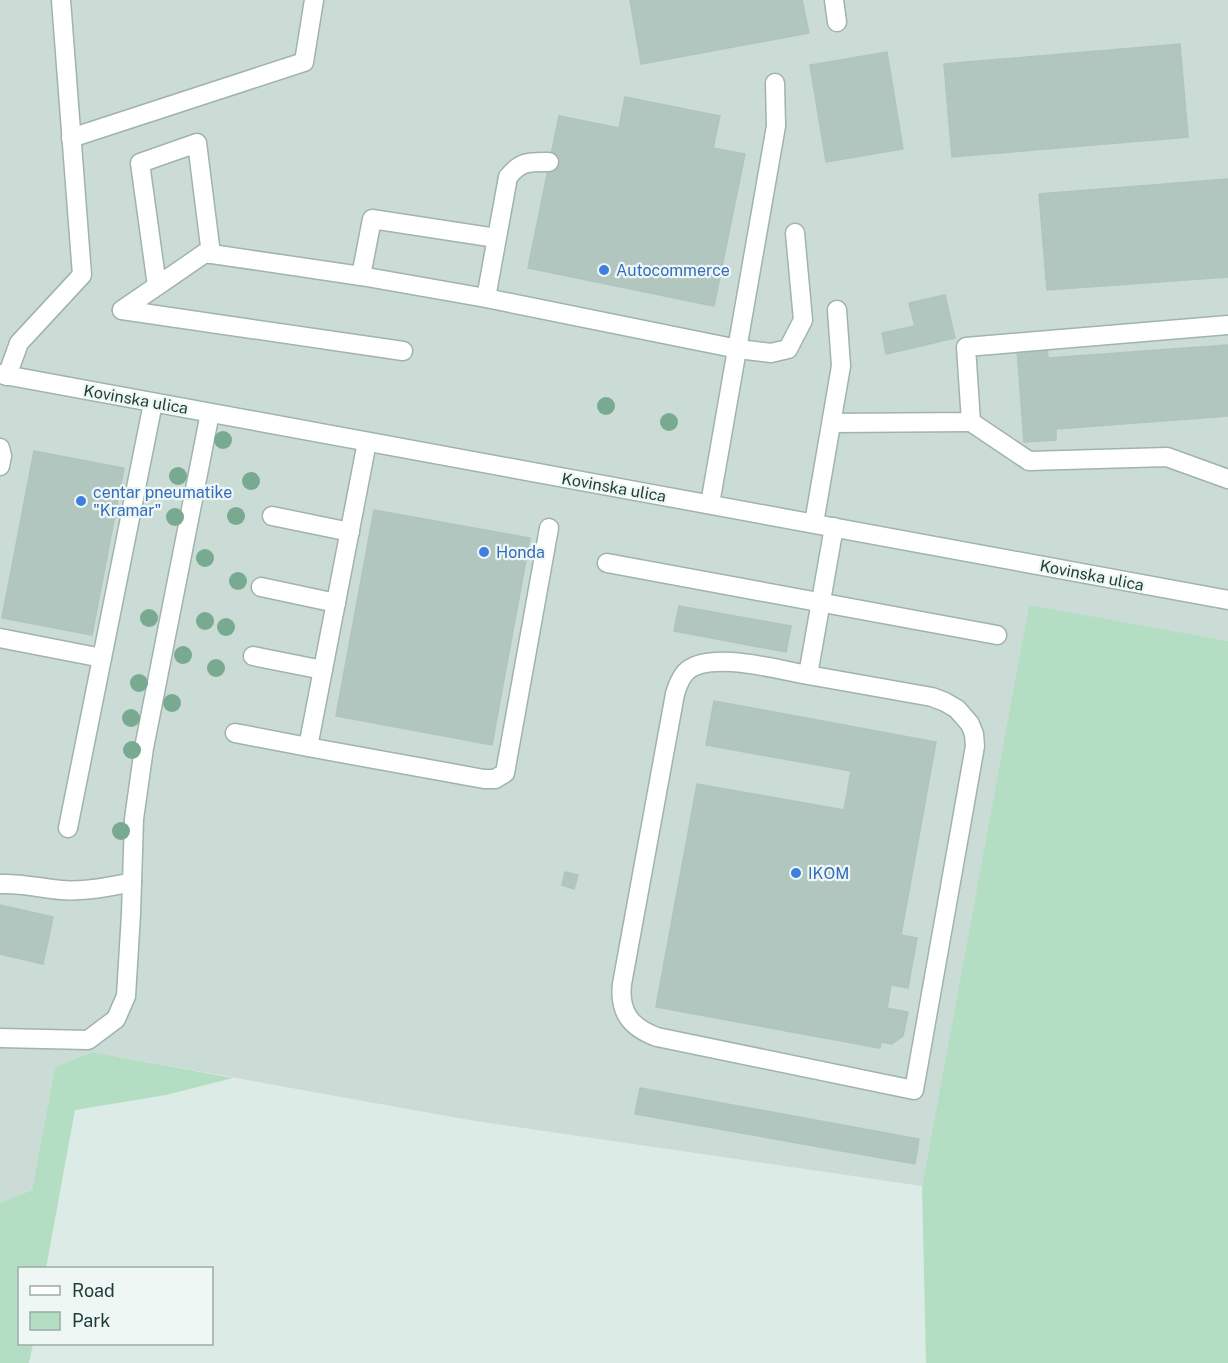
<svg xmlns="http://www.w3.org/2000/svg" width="1228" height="1363" font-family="'Public Sans',sans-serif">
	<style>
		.built { fill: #cbdbd5 }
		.green { fill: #b4dec4 }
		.building { fill: #b2c6c0; stroke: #afc5be; stroke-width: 1.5 }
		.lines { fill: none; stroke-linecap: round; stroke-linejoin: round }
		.minor-casing { stroke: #a0b3ae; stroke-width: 21 }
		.minor { stroke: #fff; stroke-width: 18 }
		.tree { fill: #78aa92 }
		.shop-dot { fill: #3f7fe0; stroke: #eef7f4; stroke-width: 2 }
		.labels { text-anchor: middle; stroke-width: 4.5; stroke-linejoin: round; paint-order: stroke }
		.shop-label { font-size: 16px; fill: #366cbe; stroke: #eef7f4; text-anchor: start }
		.street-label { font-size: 16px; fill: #1e3b37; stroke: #eef7f4 }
	</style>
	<rect width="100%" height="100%" fill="#ddebe6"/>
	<path class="built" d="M0,0H1228V641L1029,606L922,1186L469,1120L92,1052L55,1067L32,1190L0,1203Z"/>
	<g class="green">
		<path d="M1029,605L1228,641V1363H926L922,1186Z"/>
		<path d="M92,1052L233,1078L166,1095L75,1110L46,1268H20V1344H33L29,1363H0V1203L32,1190L55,1067Z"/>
	</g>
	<g class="building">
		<path d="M630,0H802L809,33L641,64Z"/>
		<path d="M1180,44L1188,137L952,157L944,64Z"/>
		<path d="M887,52L903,149L826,162L810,65Z"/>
		<path d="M625,97L720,116L713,148L745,154L714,306L528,268L559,116L619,128Z"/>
		<path d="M1228,179V277L1047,290L1039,194Z"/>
		<path d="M945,295L955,338L886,354L882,333L915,326L909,303Z"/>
		<path d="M1228,345V416L1056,429V440L1024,442L1017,349L1047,347L1048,358Z"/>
		<path d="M34,451L124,468L92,635L2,618Z"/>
		<path d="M374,510L530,538L492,745L336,716Z"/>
		<path d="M679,606L791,626L786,652L674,631Z"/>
		<path d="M714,701L936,742L901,935L917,938L908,988L891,985L887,1008L908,1012L903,1036L892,1044L881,1042L880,1048L656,1007L697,784L844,810L851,771L706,745Z"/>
		<path d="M565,872L578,875L574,889L562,885Z"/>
		<path d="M0,905L53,917L43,964L0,954Z"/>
		<path d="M640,1088L919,1139L915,1164L635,1114Z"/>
	</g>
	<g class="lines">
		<g class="minor-casing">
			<g id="minor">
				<path d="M834,0L837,22"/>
				<path d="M71,138L304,62L314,0"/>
				<path d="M361,276L372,219L496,238"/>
				<path d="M157,286L140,163L197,143L211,254"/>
				<path d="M486,298L508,177C521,161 529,162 549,162"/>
				<path d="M122,310L205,253L361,276L486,298L738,349L771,353L788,349L803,320L795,233"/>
				<path d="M122,310L403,351"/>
				<path d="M0,374L1228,600"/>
				<path d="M7,376L19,343L82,275L61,0"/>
				<path d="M971,422L1029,461L1167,457L1228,479"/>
				<path d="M832,423L971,422L966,347L1228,325"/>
				<path d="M0,448L2,456L0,466"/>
				<path d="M710,504L776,126L775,83"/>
				<path d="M272,516L350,532"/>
				<path d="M814,523L841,366L837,310"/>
				<path d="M607,563L997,635"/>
				<path d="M261,587L336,603"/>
				<path d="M0,638L102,658"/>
				<path d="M253,656L323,670"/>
				<path d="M808,675L932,697L945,702L957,709L970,724L974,734L975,746L914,1090L657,1037C630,1027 619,1012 622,984L675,694C677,687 680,679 685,673C706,649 779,670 808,675L834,527"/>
				<path d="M235,733L308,747L367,442"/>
				<path d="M308,747L484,779H495L505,773L549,528"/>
				<path d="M68,828L153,403"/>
				<path d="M0,884C21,883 40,888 61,890C85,892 110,887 132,882"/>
				<path d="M0,1038L88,1040L116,1019L126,996L131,914L134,819L144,748L210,413"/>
			</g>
		</g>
		<use href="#minor" class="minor"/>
	</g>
	<g class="tree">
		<circle cx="606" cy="406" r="9"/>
		<circle cx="669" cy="422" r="9"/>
		<circle cx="223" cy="440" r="9"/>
		<circle cx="178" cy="476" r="9"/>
		<circle cx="251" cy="481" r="9"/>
		<circle cx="236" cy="516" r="9"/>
		<circle cx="175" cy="517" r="9"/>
		<circle cx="205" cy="558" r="9"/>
		<circle cx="238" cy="581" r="9"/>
		<circle cx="149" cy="618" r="9"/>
		<circle cx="205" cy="621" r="9"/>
		<circle cx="226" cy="627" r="9"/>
		<circle cx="183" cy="655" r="9"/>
		<circle cx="216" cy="668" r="9"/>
		<circle cx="139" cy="683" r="9"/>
		<circle cx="172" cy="703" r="9"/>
		<circle cx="131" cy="718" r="9"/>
		<circle cx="132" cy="750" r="9"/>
		<circle cx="121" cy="831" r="9"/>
	</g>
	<g class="shop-dot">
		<circle cx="604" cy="270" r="6"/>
		<circle cx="81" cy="501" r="6"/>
		<circle cx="484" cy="552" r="6"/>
		<circle cx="796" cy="873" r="6"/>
	</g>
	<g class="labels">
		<g class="shop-label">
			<text x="616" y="276">Autocommerce</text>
			<text x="93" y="498">centar pneumatike<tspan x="93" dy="18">"Kramar"</tspan></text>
			<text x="496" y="558">Honda</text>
			<text x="808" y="879">IKOM</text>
		</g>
		<g class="street-label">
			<text transform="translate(136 399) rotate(10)" y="6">Kovinska ulica</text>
			<text transform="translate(614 487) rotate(10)" y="6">Kovinska ulica</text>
			<text transform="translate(1092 575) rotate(11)" y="6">Kovinska ulica</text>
		</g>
	</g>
	<rect x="18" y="1267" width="195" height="78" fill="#eef7f4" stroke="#9baca8" stroke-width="1.5"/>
	<rect x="30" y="1286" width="30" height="9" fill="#ffffff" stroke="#9baca8" stroke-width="1.5"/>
	<text x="72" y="1297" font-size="18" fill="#1e3b37">Road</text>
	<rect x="30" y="1312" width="30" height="18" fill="#b4dec4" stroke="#9baca8" stroke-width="1.5"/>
	<text x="72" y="1327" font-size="18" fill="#1e3b37">Park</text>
</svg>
